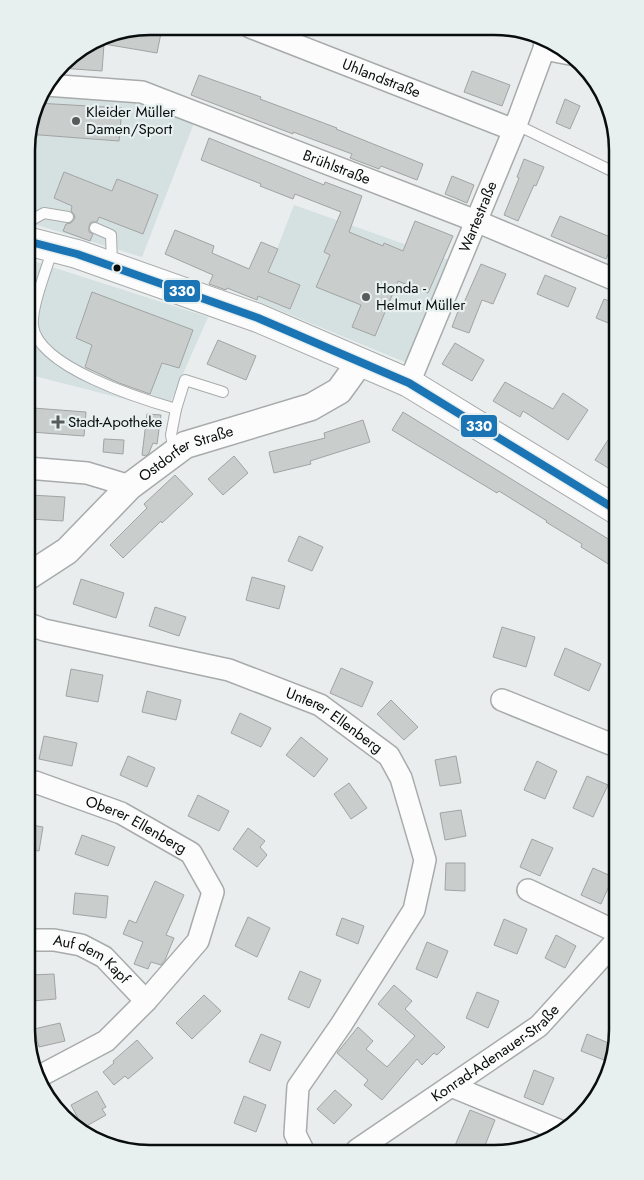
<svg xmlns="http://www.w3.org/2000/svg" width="644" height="1180" font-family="Jost,sans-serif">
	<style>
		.built { fill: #d5e0e0 }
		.building { fill: #c9cdcc; stroke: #a2a4a4 }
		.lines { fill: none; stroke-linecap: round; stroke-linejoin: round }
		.service-casing { stroke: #a8abab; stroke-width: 12 }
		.minor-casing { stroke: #a8abab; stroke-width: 24 }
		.tertiary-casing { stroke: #a8abab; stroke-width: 29 }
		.secondary-casing { stroke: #a8abab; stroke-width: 30 }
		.service { stroke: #fcfcfc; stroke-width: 10 }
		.minor { stroke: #fcfcfc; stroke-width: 21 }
		.tertiary { stroke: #fcfcfc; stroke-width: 26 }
		.secondary { stroke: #fcfcfc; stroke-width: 28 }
		.bus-1-casing { stroke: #e7efef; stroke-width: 11 }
		.bus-1 { stroke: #1b75b4; stroke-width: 8 }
		.poi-dot { fill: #585b5b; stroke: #e7efef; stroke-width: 2 }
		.bus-dot { fill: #0a0d0d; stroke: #e7efef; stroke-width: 2 }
		.labels { text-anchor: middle; stroke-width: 4.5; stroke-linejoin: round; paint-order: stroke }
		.street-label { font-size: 15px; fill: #0a0d0d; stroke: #e7efef }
		.poi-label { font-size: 15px; fill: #0a0d0d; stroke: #e7efef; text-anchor: start }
		.rim { fill: none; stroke: #0a0d0d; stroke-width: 2.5 }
		.line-badge { stroke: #e7efef; stroke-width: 2 }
		.badge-label { font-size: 14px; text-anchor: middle; font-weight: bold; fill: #fff }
	</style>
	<rect width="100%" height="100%" fill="#e9eded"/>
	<g class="built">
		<path d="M39,96L130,101L194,123L142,257L27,222V134Z"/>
		<path d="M294,205L452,261L407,363L257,301Z"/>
		<path d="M27,259L208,317L167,410L27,374Z"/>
	</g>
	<g class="building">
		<path d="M136,29L161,33L157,53L104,44L102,71L60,68L68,57L103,36Z"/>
		<path d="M472,71L510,85L502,106L464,92Z"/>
		<path d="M199,75L261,97L260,99L337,128L336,129L423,164L417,180L381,166L379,169L350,158L352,154L293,132V134L191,95Z"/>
		<path d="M565,99L580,106L570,129L556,123Z"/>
		<path d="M37,103L122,108L119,141L27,134Z"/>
		<path d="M209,138L324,185L325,182L362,196L349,232L383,246L384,243L403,251L415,221L453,236L428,293L398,281L375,336L352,327L361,305L316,287L330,255L324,252L341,212L295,194L293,199L260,186L261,184L201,160Z"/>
		<path d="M524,159L544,167L536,186L534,185L518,221L504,215L519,178L517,177Z"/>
		<path d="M64,172L112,191L117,179L158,195L143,234L99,217L97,222H91L89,226V232L93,234L90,241L63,231L66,224L71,223L75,218L74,214L71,211L72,206L54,198Z"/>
		<path d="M452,176L474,185L467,203L445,194Z"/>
		<path d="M560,216L615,239L606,259L551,236Z"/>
		<path d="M175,230L214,246L212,253L249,269L261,242L278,249L268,272L300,285L290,309L258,296L257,300L227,288L226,290L209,284L213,275L165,254Z"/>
		<path d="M481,264L506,274L493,304L482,300L469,333L452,327L460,306L462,307Z"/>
		<path d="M545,275L576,288L568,307L537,294Z"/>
		<path d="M92,292L193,330L179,368L162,363L150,394L119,383L85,367L92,345L76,338Z"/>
		<path d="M604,299L618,304V327L596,318Z"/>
		<path d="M218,340L256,356L246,380L207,364Z"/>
		<path d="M455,343L484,360L472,381L442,364Z"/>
		<path d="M505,382L553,409L563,393L588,410L568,440L523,411L520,417L493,401Z"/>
		<path d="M33,408L86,412L84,436L31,432Z"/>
		<path d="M403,412L618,545V570L581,547L582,544L546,522L547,521L499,491L497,493L392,430Z"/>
		<path d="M147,414L161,415L157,444L153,443L149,453L146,456L142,455Z"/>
		<path d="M363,420L370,442L310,461L311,464L274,473L269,452L325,438L324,433Z"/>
		<path d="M104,439L124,440L123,454L103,452Z"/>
		<path d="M608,440L618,446V474L595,460Z"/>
		<path d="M234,456L248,473L223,495L208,479Z"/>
		<path d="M175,475L193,494L162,523L161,521L123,558L110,545L147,508L144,504Z"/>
		<path d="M31,495L65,497L63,521L30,519Z"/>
		<path d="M299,536L323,547L312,571L288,561Z"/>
		<path d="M252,577L285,586L279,609L246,600Z"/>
		<path d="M81,579L124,593L116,618L73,604Z"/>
		<path d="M155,607L186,617L179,636L149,626Z"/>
		<path d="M502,627L535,637L526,667L493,657Z"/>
		<path d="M565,648L601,664L589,691L554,675Z"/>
		<path d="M341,668L373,682L362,707L330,693Z"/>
		<path d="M71,669L103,675L98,702L66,696Z"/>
		<path d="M147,691L181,700L176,720L142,712Z"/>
		<path d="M391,700L418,727L404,740L377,714Z"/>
		<path d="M240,713L271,728L261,747L231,733Z"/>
		<path d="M44,736L77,743L72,766L39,759Z"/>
		<path d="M301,737L328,759L314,777L286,755Z"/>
		<path d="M128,756L155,768L147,787L120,775Z"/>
		<path d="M456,756L461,783L440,786L435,760Z"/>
		<path d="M537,761L557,771L545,799L524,790Z"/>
		<path d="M587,776L608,785L593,817L573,808Z"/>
		<path d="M349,783L367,808L351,819L334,794Z"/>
		<path d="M198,795L229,811L219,831L188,816Z"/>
		<path d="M461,810L466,836L445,840L440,813Z"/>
		<path d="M26,824L43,827L39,851L26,849Z"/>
		<path d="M248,828L265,841L260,847L267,855L257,867L233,849Z"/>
		<path d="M82,835L115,847L108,866L75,854Z"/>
		<path d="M532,839L553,848L540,876L520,867Z"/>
		<path d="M446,863H465V891L445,890Z"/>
		<path d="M593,868L613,877L601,904L581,895Z"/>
		<path d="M155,881L184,895L166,935L174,938L165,960L161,965L151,962L148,969L134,964L143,942L123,934L129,920L136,923Z"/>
		<path d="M75,893L108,896L106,918L73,914Z"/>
		<path d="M248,917L270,928L257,957L235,946Z"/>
		<path d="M342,918L364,926L358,944L336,935Z"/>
		<path d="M504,919L527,929L517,954L494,945Z"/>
		<path d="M556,935L576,946L565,968L545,958Z"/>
		<path d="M427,942L448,951L437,978L416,969Z"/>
		<path d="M300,971L321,980L309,1008L288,999Z"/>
		<path d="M54,974L56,999L32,1001L31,975Z"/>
		<path d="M394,985L412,1001L405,1009L445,1047L437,1055L434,1053L422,1065L417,1059L382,1100L364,1085L368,1080L337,1053L358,1027L373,1041L366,1049L387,1067L415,1036L378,1004Z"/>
		<path d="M477,992L499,1001L488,1028L466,1018Z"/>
		<path d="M204,995L221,1011L192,1039L176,1023Z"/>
		<path d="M60,1023L65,1041L39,1047L34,1029Z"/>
		<path d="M261,1034L281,1042L270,1071L249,1062Z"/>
		<path d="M587,1034L611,1044L604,1060L581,1051Z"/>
		<path d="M137,1040L153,1058L128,1079L125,1076L114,1085L103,1072L114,1063L113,1061Z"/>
		<path d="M534,1070L554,1078L543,1105L524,1097Z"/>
		<path d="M335,1090L352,1105L334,1124L317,1109Z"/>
		<path d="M97,1091L106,1107L102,1109L106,1115L83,1128L71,1105Z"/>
		<path d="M244,1096L266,1105L256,1132L234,1123Z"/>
		<path d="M470,1110L495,1120L484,1148H454Z"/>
	</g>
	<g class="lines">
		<g class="service-casing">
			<g id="service">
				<path d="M515,124L618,174"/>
				<path d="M30,221L44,213L68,217"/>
				<path d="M95,228L111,235L112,263"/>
				<path d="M53,248C47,268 31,307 33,326C38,367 141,399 176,409"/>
				<path d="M174,451L171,435L176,409L185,380L223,392"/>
			</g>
		</g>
		<g class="minor-casing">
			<g id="minor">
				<path id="s1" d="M250,27L514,130"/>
				<path d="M544,49L570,54"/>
				<path id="s2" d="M46,85L142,92L476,221L618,281"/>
				<path id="s3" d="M409,383L514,130L544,49L545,42"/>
				<path d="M27,468L87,473L130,486"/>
				<path id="s4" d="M27,623L44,630L229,670L320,705L389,756L401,778L425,860L414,910L341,1025L298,1087L295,1134L303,1150"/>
				<path d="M502,700L618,747"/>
				<path id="s5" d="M27,782H35L121,813L191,853L213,892L198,941L146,1001L106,1041L38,1077"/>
				<path d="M528,890L617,932"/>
				<path id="s6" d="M26,940H54L81,945L104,957L146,1001"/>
				<path d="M451,1086L558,1130"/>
				<path id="s7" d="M357,1150L539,1026L617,940"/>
			</g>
		</g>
		<g class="tertiary-casing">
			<g id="tertiary">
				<path id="s8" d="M27,577L67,551L130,486L185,445L311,407L339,391L360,362"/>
			</g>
		</g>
		<g class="secondary-casing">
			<path id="secondary" d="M27,241L77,254L258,318L409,383L618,511"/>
		</g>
		<use href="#service" class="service"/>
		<use href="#minor" class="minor"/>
		<use href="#tertiary" class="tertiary"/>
		<use href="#secondary" class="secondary"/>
		<g class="bus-1-casing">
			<path id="bus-1" d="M27,241L77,254L258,318L409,383L618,511"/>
		</g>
		<use href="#bus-1" class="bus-1"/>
	</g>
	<g class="poi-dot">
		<circle cx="76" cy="121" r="5"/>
		<circle cx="366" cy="297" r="5"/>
		<path d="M55.5 414.5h5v5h5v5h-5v5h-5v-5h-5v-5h5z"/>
	</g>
	<circle class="bus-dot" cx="117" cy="268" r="4.5"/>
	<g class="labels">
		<g class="street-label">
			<text dy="5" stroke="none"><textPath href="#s1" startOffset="141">Uhlandstraße</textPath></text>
			<text dy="5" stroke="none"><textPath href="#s2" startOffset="305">Brühlstraße</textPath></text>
			<text dy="5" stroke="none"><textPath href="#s3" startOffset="180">Wartestraße</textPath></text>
			<text dy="5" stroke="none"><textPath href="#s8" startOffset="204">Ostdorfer Straße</textPath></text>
			<text dy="5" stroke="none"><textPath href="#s4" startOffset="325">Unterer Ellenberg</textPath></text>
			<text dy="5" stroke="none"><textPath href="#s5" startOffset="118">Oberer Ellenberg</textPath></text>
			<text dy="5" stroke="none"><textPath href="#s6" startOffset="71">Auf dem Kapf</textPath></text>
			<text dy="5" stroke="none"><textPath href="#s7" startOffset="169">Konrad-Adenauer-Straße</textPath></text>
		</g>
		<g class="poi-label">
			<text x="86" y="117">Kleider Müller<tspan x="86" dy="17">Damen/Sport</tspan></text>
			<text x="376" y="293">Honda -<tspan x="376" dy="17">Helmut Müller</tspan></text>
			<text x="68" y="427">Stadt-Apotheke</text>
		</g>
	</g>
	<path d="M0 0H644V1180H0ZM150 35H494A115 115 0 0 1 609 150V1030A115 115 0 0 1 494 1145H150A115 115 0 0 1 35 1030V150A115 115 0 0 1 150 35Z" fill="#e7efef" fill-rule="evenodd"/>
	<path class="rim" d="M150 35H494A115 115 0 0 1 609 150V1030A115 115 0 0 1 494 1145H150A115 115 0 0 1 35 1030V150A115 115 0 0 1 150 35Z"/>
	<g class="line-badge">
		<rect x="163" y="279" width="38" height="24" rx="5" fill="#1b75b4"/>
		<rect x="460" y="414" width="38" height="24" rx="5" fill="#1b75b4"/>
	</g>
	<g class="badge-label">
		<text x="182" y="296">330</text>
		<text x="479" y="431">330</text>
	</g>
</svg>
